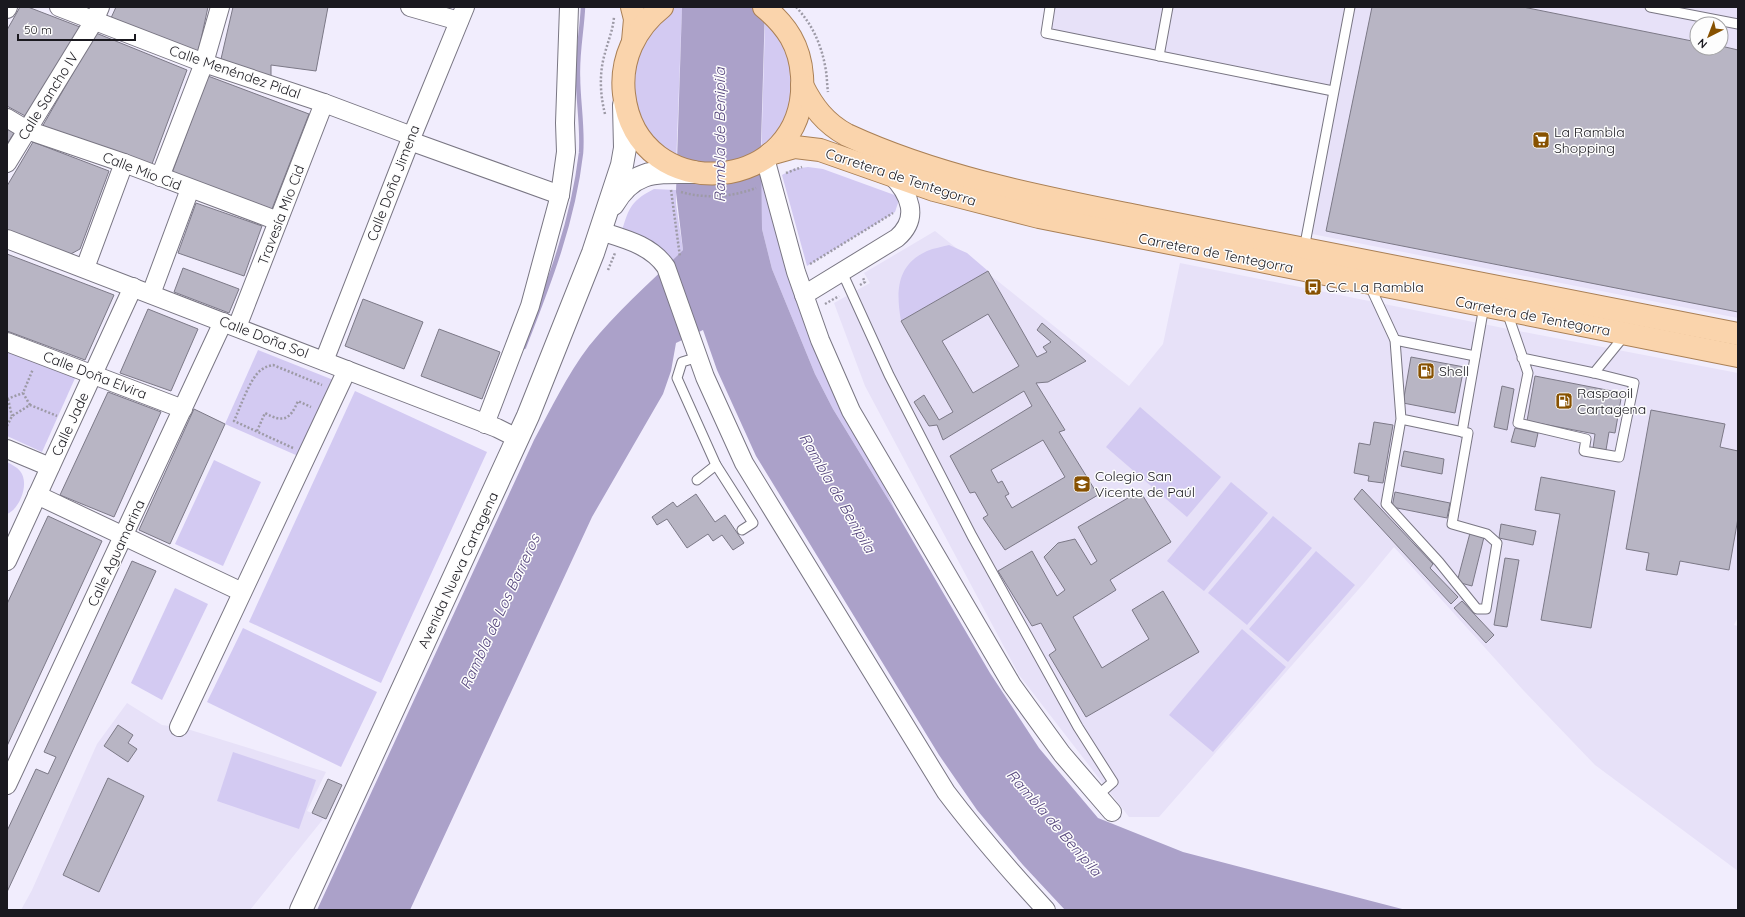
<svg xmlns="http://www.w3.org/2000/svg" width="1745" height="917" font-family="Quicksand,sans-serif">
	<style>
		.built { fill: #e7e1f8; fill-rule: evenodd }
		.green { fill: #d3caf2 }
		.water { fill: #aba1c9 }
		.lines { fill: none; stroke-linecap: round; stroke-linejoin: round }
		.stream { stroke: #aba1c9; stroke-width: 4.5 }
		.building { fill: #b8b5c4; stroke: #7c7987; fill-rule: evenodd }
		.lane-casing { stroke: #797683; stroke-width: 11 }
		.street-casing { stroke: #797683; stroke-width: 20 }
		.secondary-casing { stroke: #797683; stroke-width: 24 }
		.primary-casing { stroke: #aa8056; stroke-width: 24 }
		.path { stroke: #9d9aa6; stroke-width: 2.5; stroke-dasharray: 2 2; stroke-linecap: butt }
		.lane { stroke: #fff; stroke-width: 9 }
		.street { stroke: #fff; stroke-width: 18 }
		.secondary { stroke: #fff; stroke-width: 22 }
		.primary { stroke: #fad4ac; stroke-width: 22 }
		.labels { text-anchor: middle; stroke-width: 3; stroke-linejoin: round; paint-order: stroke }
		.street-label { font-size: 14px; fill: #1a191f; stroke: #fdfdfd }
		.poi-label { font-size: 14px; fill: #1a191f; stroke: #fdfdfd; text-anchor: start }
		.water-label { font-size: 15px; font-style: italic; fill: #57477e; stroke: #fdfdfd }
	</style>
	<rect width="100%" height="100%" fill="#f1edfd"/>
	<g class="built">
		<path d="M1050,7H1738V318L1307,233L1333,91L1046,33ZM1697,24H1721V48H1697Z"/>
		<path d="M935,231L1129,386L1163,344L1180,263L1513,330L1738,373V617L1734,625L1738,626V871L1595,765L1524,691L1394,547L1365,582L1159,817H1129L1019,675L865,386L834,303L870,283L864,273Z"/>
		<path d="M127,703L162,725L184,728L326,772L307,811L324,818L250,910H21L32,890L97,744Z"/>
	</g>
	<g class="green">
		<path d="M662,7H682L676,166L659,156L623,88Z"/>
		<path d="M765,7L802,85L761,160L765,25Z"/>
		<path d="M808,167L823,169L900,197L895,212L807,266L782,175L793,169Z"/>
		<path d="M770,176L851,411L896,512L833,409L815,374L772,269L762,229L761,180Z"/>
		<path d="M654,189L676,190V204L683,250L666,267L620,237C628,212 628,202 654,189Z"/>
		<path d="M949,245L967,253L988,271L901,321C896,292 896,265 927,251C934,248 942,247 949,245Z"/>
		<path d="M7,349L76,376L42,452L7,436Z"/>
		<path d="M258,350L341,383L305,459L225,424Z"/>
		<path d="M355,391L487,452L381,683L249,622Z"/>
		<path d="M1140,407L1221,477L1187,517L1106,447Z"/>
		<path d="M214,460L261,482L223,566L175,544Z"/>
		<path d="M7,462C12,465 17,467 20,471C30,483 20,509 7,514Z"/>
		<path d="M1231,482L1268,513L1204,591L1167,561Z"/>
		<path d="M1273,516L1312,548L1247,625L1208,593Z"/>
		<path d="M1316,551L1355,585L1288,662L1249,629Z"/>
		<path d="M175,588L208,604L162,700L131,683Z"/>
		<path d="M243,628L377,692L341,767L207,702Z"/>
		<path d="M1242,629L1286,667L1213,752L1169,715Z"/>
		<path d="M233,752L316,780L299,829L217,801Z"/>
	</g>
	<path class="water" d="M682,7H765L761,143L762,229L772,269L815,374L833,409L896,512L990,673L1039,748L1098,818L1183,852L1406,910H1065L1023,865L977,810L939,755L756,456L717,370L703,330L676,343L671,371L663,394L592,517L410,910H317L534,440C551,409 567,375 589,346C617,311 652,281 683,250L676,192Z"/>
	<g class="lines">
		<path class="stream" d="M524,347C549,283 573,222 581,153C583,128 578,101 578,77C577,53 582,30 583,7"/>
	</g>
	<g class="building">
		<path d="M20,7H28L80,27L27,117L7,106V30Z"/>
		<path d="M116,7H208L198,53L111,18Z"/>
		<path d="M233,7H328L316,71L271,65V77L221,59Z"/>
		<path d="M1372,7H1523L1697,42V48H1721V46L1738,50V312L1326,231Z"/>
		<path d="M96,33L187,70L152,164L42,127Z"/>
		<path d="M208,76L309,114L272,209L172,173Z"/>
		<path d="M7,125L16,130L7,144Z"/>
		<path d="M33,142L109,171L80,249L69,255L7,231V186Z"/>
		<path d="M196,203L262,226L244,276L178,253Z"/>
		<path d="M7,254L114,295L85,360L7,331Z"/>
		<path d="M183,268L239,289L229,313L174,292Z"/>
		<path d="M988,271L1037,357L1047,352L1043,347L1051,342L1037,330L1042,323L1086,361L1048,382L1036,383L1065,430L1059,432L1098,495L1005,550L983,518L988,515L975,492L970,493L950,456L1032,406L1024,391L943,440L937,425L929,426L914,402L924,395L939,420L953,412L901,321ZM988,314L1019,366L973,393L942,341ZM1043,440L1065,477L1012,508L1005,496L1009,494L1002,481L998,483L991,470Z"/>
		<path d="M363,299L423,322L404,369L345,346Z"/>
		<path d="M148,309L198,329L171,391L120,373Z"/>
		<path d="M439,329L500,352L482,399L421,376Z"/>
		<path d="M1411,357L1464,367L1455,413L1403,403Z"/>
		<path d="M1535,376L1622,393L1615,433L1609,432L1606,450L1593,448L1595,434L1527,421Z"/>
		<path d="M1502,386L1514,389L1507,430L1494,427Z"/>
		<path d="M108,392L161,412L114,517L60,495Z"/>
		<path d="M194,409L225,424L170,544L139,530Z"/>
		<path d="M1651,410L1725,424L1720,447L1738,451V518L1729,570L1680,561L1677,575L1646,570L1649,553L1626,549Z"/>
		<path d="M1374,422L1393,425L1383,483L1368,481L1369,476L1354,473L1359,443L1370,445Z"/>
		<path d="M1515,428L1538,433L1535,447L1511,442Z"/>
		<path d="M1404,451L1444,459L1442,474L1401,466Z"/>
		<path d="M1541,477L1615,491L1591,628L1541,620L1560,514L1535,510Z"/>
		<path d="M1362,489L1433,564L1430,568L1458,597L1451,604L1354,499Z"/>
		<path d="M1140,491L1171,542L1110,580L1116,590L1073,617L1102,668L1149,639L1132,610L1163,591L1199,652L1086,717L1049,655L1056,650L1041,623L1032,626L998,571L1032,551L1057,596L1065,590L1044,557L1058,543L1075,539L1091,565L1097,561L1078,527Z"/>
		<path d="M1395,492L1450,503L1447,518L1392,507Z"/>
		<path d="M696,494L715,522L725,515L744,543L733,550L722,535L713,541L708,534L687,548L667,519L657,525L652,517L673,502L677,507Z"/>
		<path d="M48,516L102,541L7,746V604Z"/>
		<path d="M1501,524L1536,531L1533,545L1499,538Z"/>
		<path d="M1470,533L1484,537L1472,586L1457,582Z"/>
		<path d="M1505,558L1519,560L1507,627L1494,625Z"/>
		<path d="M132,561L156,571L7,892V831L36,769L48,774L56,757L44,752Z"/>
		<path d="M1462,601L1494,635L1486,643L1454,608Z"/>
		<path d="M118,725L133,735L128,743L137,749L128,762L104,746Z"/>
		<path d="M108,778L144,796L99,892L63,875Z"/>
		<path d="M328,779L342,785L326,819L312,813Z"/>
	</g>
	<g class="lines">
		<g class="lane-casing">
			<g id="lane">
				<path d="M1050,7L1046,33L1333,91"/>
				<path d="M1650,7L1738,24"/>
				<path d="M1159,56L1168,7"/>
				<path d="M1304,249L1350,7"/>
				<path d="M842,272L889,375L972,536L1078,727L1113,782L1097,796"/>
				<path d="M1369,284L1395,340L1401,419L1386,504L1439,562L1477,609H1486L1497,543L1487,534L1452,524L1468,433L1401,419"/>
				<path d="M1507,312L1528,373L1518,423L1586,439L1584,451L1619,457L1634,383L1594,373L1522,358"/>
				<path d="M1395,340L1475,356"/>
				<path d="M698,357L682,362L677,378L716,465L753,523L742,530"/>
				<path d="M1594,373L1625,335"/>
				<path d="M1462,432L1484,306"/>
				<path d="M697,480L716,465"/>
			</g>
		</g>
		<g class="street-casing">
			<g id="street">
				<path d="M59,7L204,63L324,103L412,136"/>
				<path d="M410,7L459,21"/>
				<path d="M7,9L8,7"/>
				<path d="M7,118L27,130L124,163L278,221"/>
				<path d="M410,141L560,195"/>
				<path d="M765,158L796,272L820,340L851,411L1012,685L1062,754L1112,812"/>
				<path d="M7,163L94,21L100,7"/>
				<path d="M160,177L204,63L220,7"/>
				<path d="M600,231C625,239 651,245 666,267L705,377L744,463L946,792C977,833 1011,872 1046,910"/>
				<path d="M7,239L497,428L519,439"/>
				<path d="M85,268L124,163"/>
				<path d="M151,294L190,189"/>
				<path d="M804,295L897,238C920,218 910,194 891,175"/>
				<path d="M237,327L324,103"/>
				<path d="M7,342L183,409"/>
				<path d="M324,361L412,136L465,7"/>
				<path d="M485,424L530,306L560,195L566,152L565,123L569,7"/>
				<path d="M7,449L50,467"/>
				<path d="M37,495L242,592"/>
				<path d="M7,561L133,287"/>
				<path d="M179,727L347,370"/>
				<path d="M7,785L223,322"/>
			</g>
		</g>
		<g class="secondary-casing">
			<g id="secondary">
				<path d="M613,204C634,169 656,172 693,172"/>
				<path d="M301,910L528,416L593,253L622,165L625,148L624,105"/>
			</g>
		</g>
		<g class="primary-casing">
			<g id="primary">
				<path d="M632,7L635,19L633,41"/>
				<path d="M662,7C635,28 620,60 624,94C637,209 810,196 802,76C800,46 787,26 764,7"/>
				<path d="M802,85C813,107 825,123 847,135C940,178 1042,197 1141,217L1738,334"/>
				<path d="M770,154L795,147L820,150L934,190L1039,217L1738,356"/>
			</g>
		</g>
		<g class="path">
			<path d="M796,7C813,25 822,46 826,71C827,78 827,85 828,92"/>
			<path d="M605,114C600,94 599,73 605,53C608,41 613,30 614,17"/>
			<path d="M786,173L802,167"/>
			<path d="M671,190L680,257"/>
			<path d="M681,192C706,199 732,197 756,188"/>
			<path d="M810,264L893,213"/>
			<path d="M608,270L615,253"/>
			<path d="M860,285L865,282L863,278"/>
			<path d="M825,304L839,296"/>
			<path d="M7,399L23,393"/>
			<path d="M8,399L12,416"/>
			<path d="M30,405L23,393L33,369"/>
			<path d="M7,426L12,416L30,405L57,416"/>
			<path d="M257,431L265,413C283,423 290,420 298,401L311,407"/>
			<path d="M293,448L234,421C240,408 250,378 261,370C265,367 269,366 273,365L322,385"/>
		</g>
		<use href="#lane" class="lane"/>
		<use href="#street" class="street"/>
		<use href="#secondary" class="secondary"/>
		<use href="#primary" class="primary"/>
	</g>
	<defs>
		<g id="supermarket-square" transform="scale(0.9)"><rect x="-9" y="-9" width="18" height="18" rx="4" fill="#875100" stroke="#fdfdfd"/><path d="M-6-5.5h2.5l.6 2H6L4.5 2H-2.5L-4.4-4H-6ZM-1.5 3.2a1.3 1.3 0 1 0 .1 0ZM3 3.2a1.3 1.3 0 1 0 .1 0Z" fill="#fff"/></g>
		<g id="bus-square" transform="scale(0.9)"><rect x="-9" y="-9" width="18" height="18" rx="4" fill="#875100" stroke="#fdfdfd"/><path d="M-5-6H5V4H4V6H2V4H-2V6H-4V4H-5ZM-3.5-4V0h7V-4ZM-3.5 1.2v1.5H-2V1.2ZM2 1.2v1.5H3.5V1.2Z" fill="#fff"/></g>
		<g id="fuel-square" transform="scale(0.9)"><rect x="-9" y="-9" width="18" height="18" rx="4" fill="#875100" stroke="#fdfdfd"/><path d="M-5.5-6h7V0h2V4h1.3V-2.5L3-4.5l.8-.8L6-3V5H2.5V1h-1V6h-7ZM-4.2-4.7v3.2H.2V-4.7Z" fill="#fff"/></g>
		<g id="school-square" transform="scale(0.9)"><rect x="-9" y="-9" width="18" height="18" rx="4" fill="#875100" stroke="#fdfdfd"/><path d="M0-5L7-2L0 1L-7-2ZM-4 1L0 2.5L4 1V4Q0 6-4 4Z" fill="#fff"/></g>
	</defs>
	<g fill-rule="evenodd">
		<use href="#supermarket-square" x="1541" y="140"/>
		<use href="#bus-square" x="1313" y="287"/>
		<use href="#fuel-square" x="1426" y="371"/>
		<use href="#fuel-square" x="1564" y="401"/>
		<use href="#school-square" x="1082" y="484"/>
	</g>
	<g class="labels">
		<g class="street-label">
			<text transform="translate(235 72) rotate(19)" y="5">Calle Menéndez Pidal</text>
			<text transform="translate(48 96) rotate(-58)" y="5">Calle Sancho IV</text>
			<text transform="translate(142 171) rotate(21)" y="5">Calle Mio Cid</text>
			<text transform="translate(901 177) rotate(18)" y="5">Carretera de Tentegorra</text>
			<text transform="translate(393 183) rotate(-69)" y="5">Calle Doña Jimena</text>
			<text transform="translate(281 215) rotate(-69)" y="5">Travesía Mio Cid</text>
			<text transform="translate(1216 253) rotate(11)" y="5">Carretera de Tentegorra</text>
			<text transform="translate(1533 316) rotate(11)" y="5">Carretera de Tentegorra</text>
			<text transform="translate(264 337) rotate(21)" y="5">Calle Doña Sol</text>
			<text transform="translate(95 375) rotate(21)" y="5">Calle Doña Elvira</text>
			<text transform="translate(70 424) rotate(-65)" y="5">Calle Jade</text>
			<text transform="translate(116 553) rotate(-65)" y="5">Calle Aguamarina</text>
			<text transform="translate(458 570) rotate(-65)" y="5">Avenida Nueva Cartagena</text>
		</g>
		<g class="poi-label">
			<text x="1554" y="137">La Rambla<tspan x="1554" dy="16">Shopping</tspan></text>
			<text x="1326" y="292">C.C. La Rambla</text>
			<text x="1439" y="376">Shell</text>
			<text x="1577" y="398">Raspaoil<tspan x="1577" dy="16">Cartagena</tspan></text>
			<text x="1095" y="481">Colegio San<tspan x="1095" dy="16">Vicente de Paúl</tspan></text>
		</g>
		<g class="water-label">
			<text transform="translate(720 135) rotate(-90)" y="5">Rambla de Benipila</text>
			<text transform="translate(837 493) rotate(60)" y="5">Rambla de Benipila</text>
			<text transform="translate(500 612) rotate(-65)" y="5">Rambla de Los Barreros</text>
			<text transform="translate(1054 823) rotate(49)" y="5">Rambla de Benipila</text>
		</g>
	</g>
	<rect width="1745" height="917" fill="none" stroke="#1a191f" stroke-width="16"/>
	<g transform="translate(1709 36) rotate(222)"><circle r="19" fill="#fdfdfd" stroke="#a2a2a4"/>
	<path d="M0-3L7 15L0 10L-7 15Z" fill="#875100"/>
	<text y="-6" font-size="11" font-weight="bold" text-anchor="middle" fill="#1a191f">N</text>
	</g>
	<path d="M18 34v6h117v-6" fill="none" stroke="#1a191f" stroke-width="2"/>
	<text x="24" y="34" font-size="12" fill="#1a191f" stroke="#fdfdfd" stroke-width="3" paint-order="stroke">50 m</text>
</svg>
